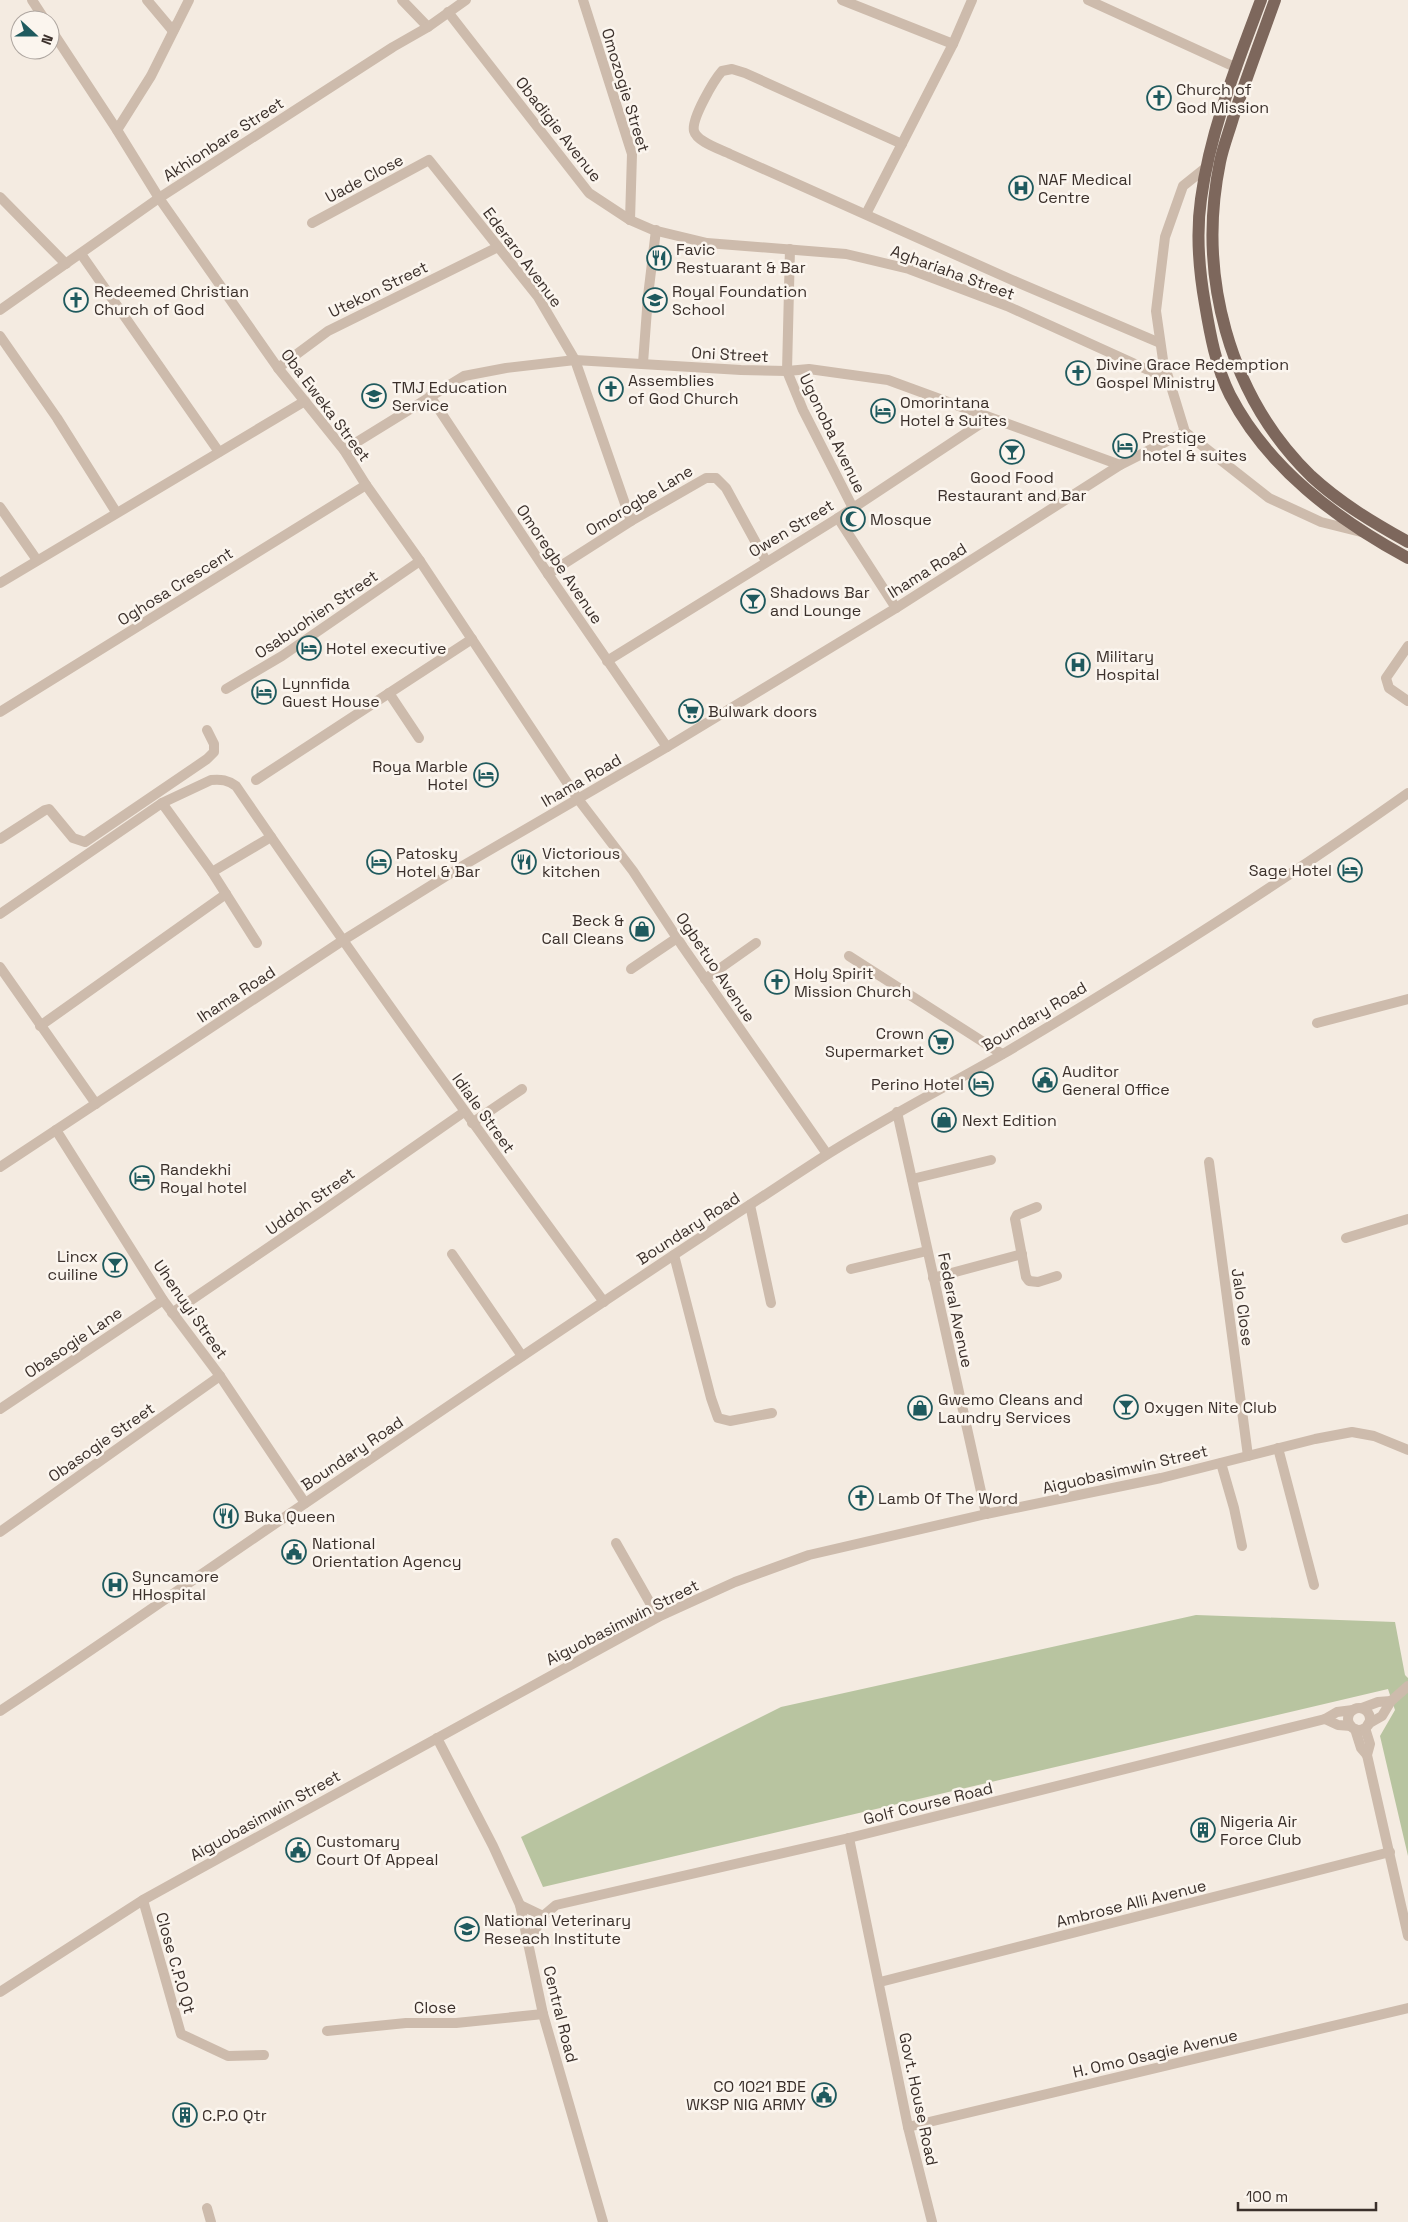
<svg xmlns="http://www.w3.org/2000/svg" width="1408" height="2222" font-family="'Space Grotesk',sans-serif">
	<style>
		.green { fill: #b8c4a0 }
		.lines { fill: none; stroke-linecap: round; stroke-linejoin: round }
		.minor { stroke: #cdbbac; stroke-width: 10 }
		.major { stroke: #7d675c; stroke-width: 12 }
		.labels { text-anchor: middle; stroke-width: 5; stroke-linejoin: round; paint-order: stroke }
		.poi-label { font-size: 16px; fill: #3b302b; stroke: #fbf5ee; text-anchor: start }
		.street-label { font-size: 16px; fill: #3b302b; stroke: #fbf5ee }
	</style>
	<rect width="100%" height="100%" fill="#f4ebe1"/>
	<path class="green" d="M1196,1615L1395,1622L1405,1675L1408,1678V1856L1380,1736L1395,1710L1388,1689L543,1887L521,1837L781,1707Z"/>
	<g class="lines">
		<g class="minor">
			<path d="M32,0L45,20"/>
			<path d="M147,0L173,31L176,25"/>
			<path d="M402,0L428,27"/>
			<path d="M583,0L632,154L630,220"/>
			<path d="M842,0L953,44"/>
			<path d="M1088,0L1237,68"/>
			<path d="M448,12L589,193L630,220L653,230L707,243L846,254L909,269L1007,306L1168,379"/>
			<path d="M50,28L117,130L159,198L278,368L344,450L366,485L420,561L578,799L633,871L683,947L827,1154"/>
			<path d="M117,130L151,76L189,0"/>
			<path d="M902,144L745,73L732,69L722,71C714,80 691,119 694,131C697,142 720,149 730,154L1012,280L1160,343"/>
			<path d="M1208,166L1183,186L1165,237L1156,311L1163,360L1185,432L1269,498L1321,522L1361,532"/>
			<path d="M0,197L66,264"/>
			<path d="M866,214L953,44L972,0"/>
			<path d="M312,223L429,160L538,297L575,360L631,521"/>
			<path d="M790,249L787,371L803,410L853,508"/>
			<path d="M81,254L219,452"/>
			<path d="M0,310L159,198L393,47L428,27L466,0"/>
			<path d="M0,336L57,418L116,512"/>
			<path d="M643,363L648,296L656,230"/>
			<path d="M278,368L328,331L498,247"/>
			<path d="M430,396L548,574L667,747"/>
			<path d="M344,450L464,376L506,368L575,360L741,370L787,371L809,369L888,380L1120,465"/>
			<path d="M0,507L37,560"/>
			<path d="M838,518L896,608"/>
			<path d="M548,574L631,521L706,478H716L726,488L766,561"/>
			<path d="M0,583L305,401"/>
			<path d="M1408,646L1386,678L1389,688L1408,701"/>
			<path d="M607,661L838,518L989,418"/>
			<path d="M226,689L282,656L420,561"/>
			<path d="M389,693L419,738"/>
			<path d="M0,712L366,485"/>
			<path d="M256,780L472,639"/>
			<path d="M162,803L211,780C221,779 228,780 236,786C355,960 478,1131 604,1302"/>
			<path d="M0,839L45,810L49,809L73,838L85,842L207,759L214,752V744L207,730"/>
			<path d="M212,872L271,837"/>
			<path d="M0,914L162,803L212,872L257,943"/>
			<path d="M849,956L1002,1054"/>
			<path d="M0,967L96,1104"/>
			<path d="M631,969L677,938"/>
			<path d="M705,979L756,943"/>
			<path d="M1317,1023L1408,999"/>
			<path d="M40,1026L226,894"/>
			<path d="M897,1112L986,1514"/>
			<path d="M472,1123L522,1089"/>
			<path d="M56,1130L163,1300L220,1376L305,1503"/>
			<path d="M1209,1162L1248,1456"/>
			<path d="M0,1167L342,941L459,868L667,747L896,608L1120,465L1185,432"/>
			<path d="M912,1179L991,1160"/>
			<path d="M750,1205L771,1303"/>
			<path d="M1037,1207L1017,1215L1015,1219L1026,1277L1029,1281L1038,1282L1057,1276"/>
			<path d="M1346,1238L1408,1219"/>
			<path d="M452,1254L522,1356"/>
			<path d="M674,1255L711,1398L718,1418L730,1421L772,1413"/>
			<path d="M851,1269L927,1251"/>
			<path d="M933,1278L1022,1254"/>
			<path d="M172,1313L319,1213L464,1112"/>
			<path d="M0,1409L163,1300"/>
			<path d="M1278,1448L1314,1585"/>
			<path d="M1221,1463L1234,1508L1242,1546"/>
			<path d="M0,1532L220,1376"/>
			<path d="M616,1543L658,1617"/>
			<path d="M1362,1708L1378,1702L1391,1701"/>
			<circle cx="1359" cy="1719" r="11"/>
			<path d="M0,1711C104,1643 205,1571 307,1502C477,1386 648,1271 820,1159C879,1121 942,1089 1003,1054C1141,972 1277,886 1408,793"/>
			<path d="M1325,1719L1338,1725L1351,1726"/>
			<path d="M1368,1724L1382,1716L1391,1701L1408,1686"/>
			<path d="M1365,1728L1370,1744L1367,1755L1408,1936"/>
			<path d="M1355,1729L1361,1748L1367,1755"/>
			<path d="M437,1738L493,1846L520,1905L543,2014L603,2222"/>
			<path d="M849,1838L908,2127L932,2222"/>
			<path d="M143,1900L181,2034L228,2056L264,2055"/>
			<path d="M520,1905L543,1916"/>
			<path d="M529,1942L543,1916L556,1905L849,1838L1325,1719L1337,1712L1353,1710"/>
			<path d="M880,1982L1390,1852"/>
			<path d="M0,1992L143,1900L190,1874L658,1617L735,1582L809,1555L986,1514L1161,1478L1315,1439L1352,1432L1374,1436L1408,1450"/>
			<path d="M327,2031L406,2023H456L543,2014"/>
			<path d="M908,2127L1408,2008"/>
			<path d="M207,2208L211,2222"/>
		</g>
		<g class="major">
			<path d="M1261,0C1237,64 1210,131 1201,199C1196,233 1199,270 1205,304C1210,334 1216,367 1230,395C1268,468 1336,519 1408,558"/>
			<path d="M1275,0C1261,39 1246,79 1233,118C1229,132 1223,147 1220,162C1197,274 1228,395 1311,476C1340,503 1374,523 1408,542"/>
		</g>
	</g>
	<defs>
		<g id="church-ring" transform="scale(1.25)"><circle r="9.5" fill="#fbf5ee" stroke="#1f5a5e" stroke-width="1.5"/><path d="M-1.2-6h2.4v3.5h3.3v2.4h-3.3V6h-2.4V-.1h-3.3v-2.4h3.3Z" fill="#1f5a5e"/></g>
		<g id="hospital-ring" transform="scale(1.25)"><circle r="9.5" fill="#fbf5ee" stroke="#1f5a5e" stroke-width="1.5"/><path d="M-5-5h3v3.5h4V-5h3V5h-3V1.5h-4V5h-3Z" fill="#1f5a5e"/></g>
		<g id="restaurant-ring" transform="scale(1.25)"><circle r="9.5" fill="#fbf5ee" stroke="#1f5a5e" stroke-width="1.5"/><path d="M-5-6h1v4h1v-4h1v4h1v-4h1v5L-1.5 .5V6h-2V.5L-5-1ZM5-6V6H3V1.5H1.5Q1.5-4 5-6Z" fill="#1f5a5e"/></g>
		<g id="school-ring" transform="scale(1.25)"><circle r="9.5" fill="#fbf5ee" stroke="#1f5a5e" stroke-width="1.5"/><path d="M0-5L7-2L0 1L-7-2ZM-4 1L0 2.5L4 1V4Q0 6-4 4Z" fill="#1f5a5e"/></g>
		<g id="hotel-ring" transform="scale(1.25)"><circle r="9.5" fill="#fbf5ee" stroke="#1f5a5e" stroke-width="1.5"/><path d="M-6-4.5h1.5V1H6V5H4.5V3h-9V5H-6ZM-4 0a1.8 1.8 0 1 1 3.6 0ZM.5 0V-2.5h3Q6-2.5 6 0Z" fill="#1f5a5e"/></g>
		<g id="bar-ring" transform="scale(1.25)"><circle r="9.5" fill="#fbf5ee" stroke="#1f5a5e" stroke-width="1.5"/><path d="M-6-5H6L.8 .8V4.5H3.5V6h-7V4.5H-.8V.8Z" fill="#1f5a5e"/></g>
		<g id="mosque-ring" transform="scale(1.25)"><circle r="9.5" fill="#fbf5ee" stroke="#1f5a5e" stroke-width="1.5"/><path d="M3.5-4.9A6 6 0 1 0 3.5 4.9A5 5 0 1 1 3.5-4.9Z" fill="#1f5a5e"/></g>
		<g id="supermarket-ring" transform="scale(1.25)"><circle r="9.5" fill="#fbf5ee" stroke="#1f5a5e" stroke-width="1.5"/><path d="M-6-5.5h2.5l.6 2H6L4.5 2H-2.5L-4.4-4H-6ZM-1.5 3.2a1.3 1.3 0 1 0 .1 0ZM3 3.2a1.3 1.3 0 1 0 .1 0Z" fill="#1f5a5e"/></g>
		<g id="shop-ring" transform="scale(1.25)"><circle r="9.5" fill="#fbf5ee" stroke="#1f5a5e" stroke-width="1.5"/><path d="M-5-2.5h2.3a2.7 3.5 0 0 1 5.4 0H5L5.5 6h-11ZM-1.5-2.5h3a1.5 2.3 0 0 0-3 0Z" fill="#1f5a5e"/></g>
		<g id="civic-ring" transform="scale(1.25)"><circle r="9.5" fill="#fbf5ee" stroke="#1f5a5e" stroke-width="1.5"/><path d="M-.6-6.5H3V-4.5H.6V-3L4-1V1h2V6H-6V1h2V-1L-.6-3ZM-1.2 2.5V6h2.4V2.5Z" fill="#1f5a5e"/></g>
		<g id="building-ring" transform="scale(1.25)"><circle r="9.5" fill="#fbf5ee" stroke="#1f5a5e" stroke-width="1.5"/><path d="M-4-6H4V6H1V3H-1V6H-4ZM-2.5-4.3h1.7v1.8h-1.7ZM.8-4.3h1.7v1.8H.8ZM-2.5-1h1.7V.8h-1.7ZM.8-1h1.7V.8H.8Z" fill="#1f5a5e"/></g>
		<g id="university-ring" transform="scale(1.25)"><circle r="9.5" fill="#fbf5ee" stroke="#1f5a5e" stroke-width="1.5"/><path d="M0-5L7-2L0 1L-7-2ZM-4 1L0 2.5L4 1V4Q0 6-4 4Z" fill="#1f5a5e"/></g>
	</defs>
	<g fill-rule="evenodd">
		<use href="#church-ring" x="1159" y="98"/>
		<use href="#hospital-ring" x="1021" y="188"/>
		<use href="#restaurant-ring" x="659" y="258"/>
		<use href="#church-ring" x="76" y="300"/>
		<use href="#school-ring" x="655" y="300"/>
		<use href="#church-ring" x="1078" y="373"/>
		<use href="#church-ring" x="611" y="389"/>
		<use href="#school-ring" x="374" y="396"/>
		<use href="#hotel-ring" x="883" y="411"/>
		<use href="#hotel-ring" x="1125" y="446"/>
		<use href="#bar-ring" x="1012" y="452"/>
		<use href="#mosque-ring" x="853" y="519"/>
		<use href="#bar-ring" x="753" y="601"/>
		<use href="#hotel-ring" x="309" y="648"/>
		<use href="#hospital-ring" x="1078" y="665"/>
		<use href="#hotel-ring" x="264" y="692"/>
		<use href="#supermarket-ring" x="691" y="711"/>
		<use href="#hotel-ring" x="486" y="775"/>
		<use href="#hotel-ring" x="379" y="862"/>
		<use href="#restaurant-ring" x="524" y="862"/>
		<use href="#hotel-ring" x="1350" y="870"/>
		<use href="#shop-ring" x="642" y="929"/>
		<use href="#church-ring" x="777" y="982"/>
		<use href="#supermarket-ring" x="941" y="1042"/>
		<use href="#civic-ring" x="1045" y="1080"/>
		<use href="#hotel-ring" x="981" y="1084"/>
		<use href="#shop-ring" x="944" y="1120"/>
		<use href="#hotel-ring" x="142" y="1178"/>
		<use href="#bar-ring" x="115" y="1265"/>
		<use href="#bar-ring" x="1126" y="1407"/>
		<use href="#shop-ring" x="920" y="1408"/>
		<use href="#church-ring" x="861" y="1498"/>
		<use href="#restaurant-ring" x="226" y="1516"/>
		<use href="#civic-ring" x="294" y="1552"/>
		<use href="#hospital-ring" x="115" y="1585"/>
		<use href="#building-ring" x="1203" y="1830"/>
		<use href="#civic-ring" x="298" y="1850"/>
		<use href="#university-ring" x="467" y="1929"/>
		<use href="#civic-ring" x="824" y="2095"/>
		<use href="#building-ring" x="185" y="2115"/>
	</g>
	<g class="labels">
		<g class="poi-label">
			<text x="1176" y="95">Church of<tspan x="1176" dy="18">God Mission</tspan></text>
			<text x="1038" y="185">NAF Medical<tspan x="1038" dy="18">Centre</tspan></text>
			<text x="676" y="255">Favic<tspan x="676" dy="18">Restuarant &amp; Bar</tspan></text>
			<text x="94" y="297">Redeemed Christian<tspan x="94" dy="18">Church of God</tspan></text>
			<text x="672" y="297">Royal Foundation<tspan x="672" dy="18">School</tspan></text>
			<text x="1096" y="370">Divine Grace Redemption<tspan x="1096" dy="18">Gospel Ministry</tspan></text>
			<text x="628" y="386">Assemblies<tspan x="628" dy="18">of God Church</tspan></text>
			<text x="392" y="393">TMJ Education<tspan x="392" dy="18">Service</tspan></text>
			<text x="900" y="408">Omorintana<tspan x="900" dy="18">Hotel &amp; Suites</tspan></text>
			<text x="1142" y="443">Prestige<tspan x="1142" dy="18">hotel &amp; suites</tspan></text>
			<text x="1012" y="483" text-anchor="middle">Good Food<tspan x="1012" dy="18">Restaurant and Bar</tspan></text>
			<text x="870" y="525">Mosque</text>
			<text x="770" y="598">Shadows Bar<tspan x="770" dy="18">and Lounge</tspan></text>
			<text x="326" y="654">Hotel executive</text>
			<text x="1096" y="662">Military<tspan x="1096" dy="18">Hospital</tspan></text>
			<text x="282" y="689">Lynnfida<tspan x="282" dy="18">Guest House</tspan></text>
			<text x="708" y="717">Bulwark doors</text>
			<text x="468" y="772" text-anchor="end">Roya Marble<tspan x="468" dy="18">Hotel</tspan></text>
			<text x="396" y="859">Patosky<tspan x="396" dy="18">Hotel &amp; Bar</tspan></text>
			<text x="542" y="859">Victorious<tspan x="542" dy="18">kitchen</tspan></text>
			<text x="1332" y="876" text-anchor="end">Sage Hotel</text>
			<text x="624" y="926" text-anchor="end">Beck &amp;<tspan x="624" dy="18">Call Cleans</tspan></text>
			<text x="794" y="979">Holy Spirit<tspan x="794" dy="18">Mission Church</tspan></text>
			<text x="924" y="1039" text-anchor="end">Crown<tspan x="924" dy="18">Supermarket</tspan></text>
			<text x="1062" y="1077">Auditor<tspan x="1062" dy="18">General Office</tspan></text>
			<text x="964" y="1090" text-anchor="end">Perino Hotel</text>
			<text x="962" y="1126">Next Edition</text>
			<text x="160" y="1175">Randekhi<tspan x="160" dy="18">Royal hotel</tspan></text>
			<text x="98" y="1262" text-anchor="end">Lincx<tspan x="98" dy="18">cuiline</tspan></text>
			<text x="938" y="1405">Gwemo Cleans and<tspan x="938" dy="18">Laundry Services</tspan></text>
			<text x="1144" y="1413">Oxygen Nite Club</text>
			<text x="878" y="1504">Lamb Of The Word</text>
			<text x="244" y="1522">Buka Queen</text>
			<text x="312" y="1549">National<tspan x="312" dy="18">Orientation Agency</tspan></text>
			<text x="132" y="1582">Syncamore<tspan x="132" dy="18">HHospital</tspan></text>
			<text x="1220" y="1827">Nigeria Air<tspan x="1220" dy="18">Force Club</tspan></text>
			<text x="316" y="1847">Customary<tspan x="316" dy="18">Court Of Appeal</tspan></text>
			<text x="484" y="1926">National Veterinary<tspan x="484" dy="18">Reseach Institute</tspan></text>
			<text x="806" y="2092" text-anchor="end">CO 1021 BDE<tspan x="806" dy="18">WKSP NIG ARMY</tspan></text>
			<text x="202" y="2121">C.P.O Qtr</text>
		</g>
		<g class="street-label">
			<text transform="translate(626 90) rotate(73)" y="6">Omozogie Street</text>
			<text transform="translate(559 129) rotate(52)" y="6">Obadigie Avenue</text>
			<text transform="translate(223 139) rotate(-33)" y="6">Akhionbare Street</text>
			<text transform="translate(364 178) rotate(-28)" y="6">Uade Close</text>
			<text transform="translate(523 257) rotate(53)" y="6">Ederaro Avenue</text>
			<text transform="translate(953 272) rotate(20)" y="6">Aghariaha Street</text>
			<text transform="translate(378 289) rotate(-26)" y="6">Utekon Street</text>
			<text transform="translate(730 354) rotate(3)" y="6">Oni Street</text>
			<text transform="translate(326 405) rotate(53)" y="6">Oba Eweka Street</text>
			<text transform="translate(833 433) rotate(64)" y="6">Ugonoba Avenue</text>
			<text transform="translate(639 500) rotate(-31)" y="6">Omorogbe Lane</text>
			<text transform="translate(791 528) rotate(-31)" y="6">Owen Street</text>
			<text transform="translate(560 564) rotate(56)" y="6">Omoregbe Avenue</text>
			<text transform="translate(927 570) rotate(-32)" y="6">Ihama Road</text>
			<text transform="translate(175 586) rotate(-32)" y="6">Oghosa Crescent</text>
			<text transform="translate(316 614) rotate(-34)" y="6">Osabuohien Street</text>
			<text transform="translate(581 780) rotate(-30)" y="6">Ihama Road</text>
			<text transform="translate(716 967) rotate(56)" y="6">Ogbetuo Avenue</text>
			<text transform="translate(236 994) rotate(-33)" y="6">Ihama Road</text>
			<text transform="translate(1034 1016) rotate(-31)" y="6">Boundary Road</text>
			<text transform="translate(484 1113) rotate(54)" y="6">Idiale Street</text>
			<text transform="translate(310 1201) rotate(-35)" y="6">Uddoh Street</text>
			<text transform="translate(688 1228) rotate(-33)" y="6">Boundary Road</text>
			<text transform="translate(1243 1307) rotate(82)" y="6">Jalo Close</text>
			<text transform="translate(191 1309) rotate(55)" y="6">Uhenuyi Street</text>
			<text transform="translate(956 1310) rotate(78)" y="6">Federal Avenue</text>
			<text transform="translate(73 1342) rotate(-34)" y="6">Obasogie Lane</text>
			<text transform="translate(101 1442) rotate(-35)" y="6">Obasogie Street</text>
			<text transform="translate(352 1453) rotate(-34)" y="6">Boundary Road</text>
			<text transform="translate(1125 1469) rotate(-13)" y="6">Aiguobasimwin Street</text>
			<text transform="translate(622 1622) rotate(-27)" y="6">Aiguobasimwin Street</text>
			<text transform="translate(928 1803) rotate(-14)" y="6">Golf Course Road</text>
			<text transform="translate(265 1815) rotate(-29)" y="6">Aiguobasimwin Street</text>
			<text transform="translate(1131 1903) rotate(-14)" y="6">Ambrose Alli Avenue</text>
			<text transform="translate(176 1963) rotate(74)" y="6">Close C.P.O Qt</text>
			<text transform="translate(435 2007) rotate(-1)" y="6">Close</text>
			<text transform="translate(561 2014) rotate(76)" y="6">Central Road</text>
			<text transform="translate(1155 2053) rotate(-13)" y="6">H. Omo Osagie Avenue</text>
			<text transform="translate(919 2099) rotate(78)" y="6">Govt. House Road</text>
		</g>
	</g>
	<g transform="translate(35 35) rotate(111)"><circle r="24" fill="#fbf5ee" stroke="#aea6a0"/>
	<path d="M0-4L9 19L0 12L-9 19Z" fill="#1f5a5e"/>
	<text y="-8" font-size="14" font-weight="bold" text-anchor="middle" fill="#3b302b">N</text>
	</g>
	<path d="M1238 2202v8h138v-8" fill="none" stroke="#3b302b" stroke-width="2.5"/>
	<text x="1246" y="2202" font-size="15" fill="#3b302b" stroke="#fbf5ee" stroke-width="4" paint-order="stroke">100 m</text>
</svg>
